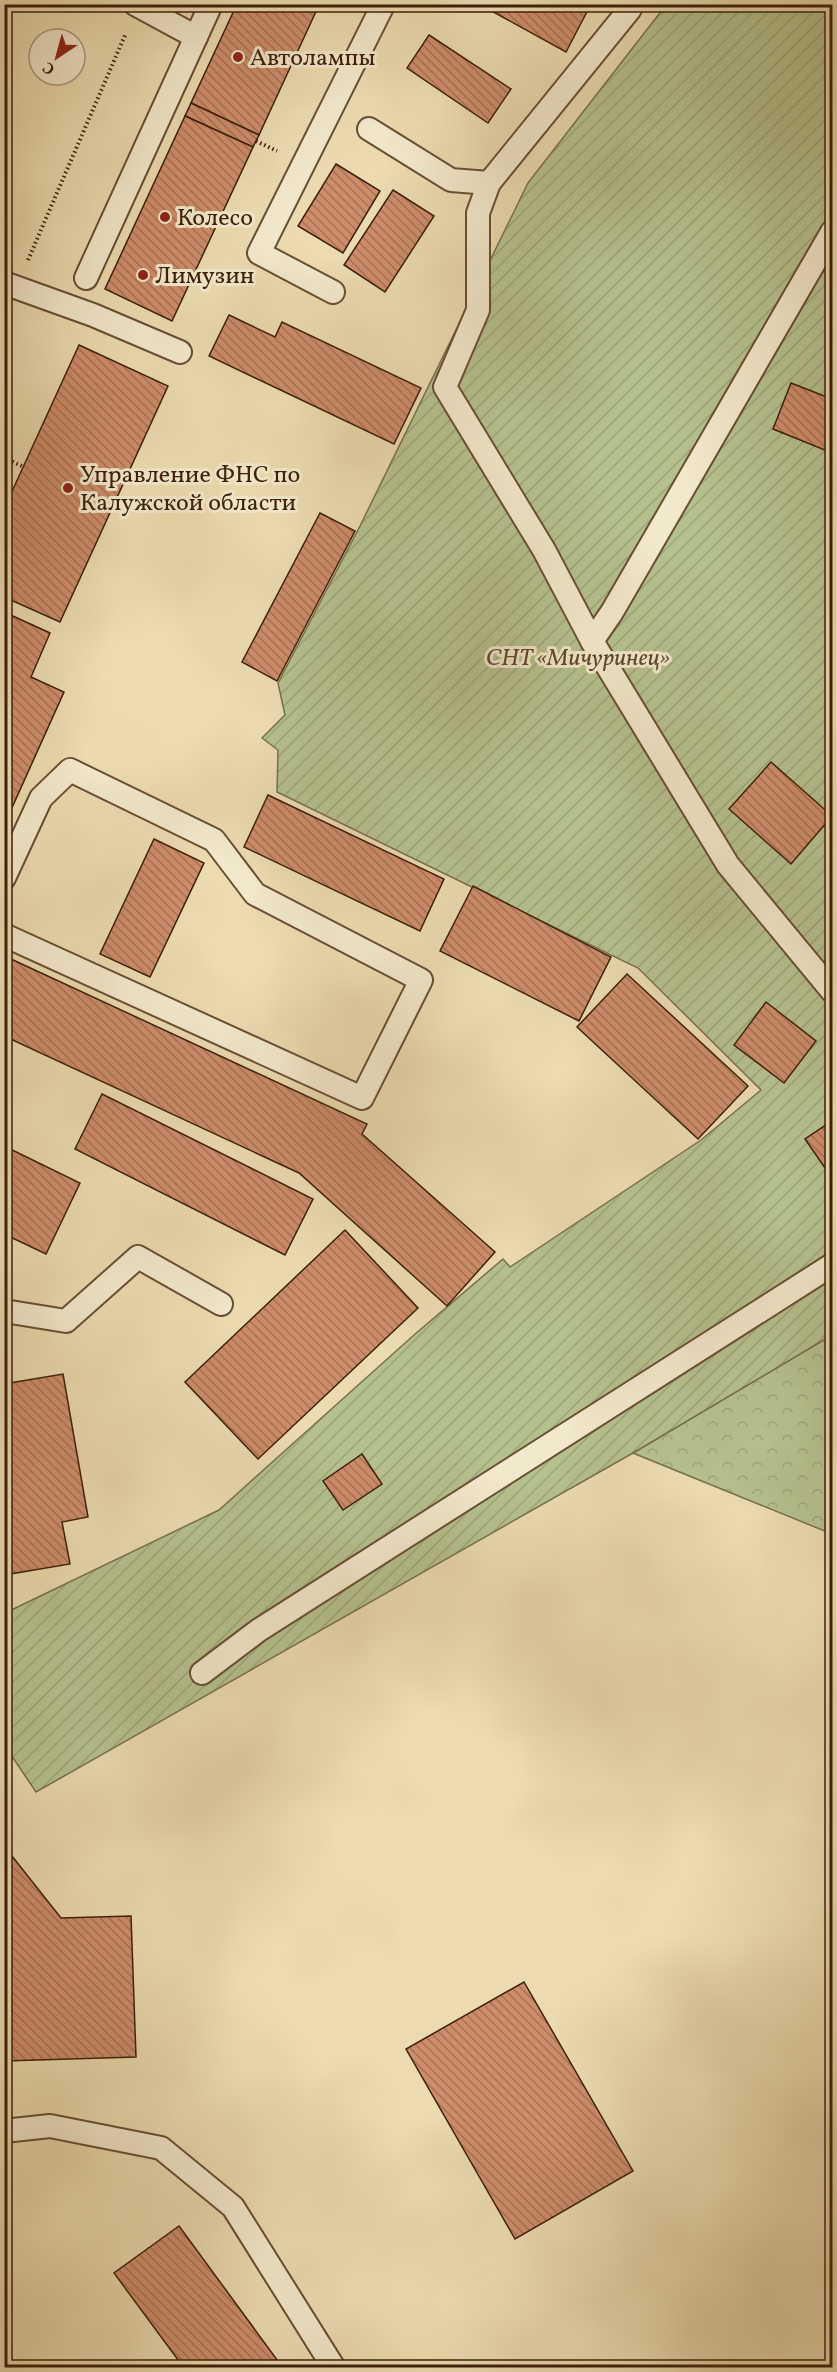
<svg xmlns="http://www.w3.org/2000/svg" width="837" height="2372" font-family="Vollkorn,serif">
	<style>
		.forest { fill: url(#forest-crowns); stroke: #79704c; stroke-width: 1.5 }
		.garden { fill: url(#garden-furrows); stroke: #79704c; stroke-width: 1.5 }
		.building { fill: url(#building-back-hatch); stroke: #3d1f0a; stroke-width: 1.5 }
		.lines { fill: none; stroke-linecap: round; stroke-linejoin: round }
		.lane-casing { stroke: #684e33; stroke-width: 26 }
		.path { stroke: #3d1f0a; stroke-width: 4; stroke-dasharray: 1.5 3; stroke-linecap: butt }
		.lane { stroke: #f2e8cb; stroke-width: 22 }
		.poi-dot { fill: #8f2418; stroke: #f2e8cb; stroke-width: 2 }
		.labels { text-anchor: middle; stroke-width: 6; stroke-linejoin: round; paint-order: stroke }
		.poi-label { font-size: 24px; fill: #3d1f0a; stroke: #f2e8cb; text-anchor: start }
		.park-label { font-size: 24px; font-style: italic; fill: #5b482b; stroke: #f2e8cb }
	</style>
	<defs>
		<pattern id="forest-crowns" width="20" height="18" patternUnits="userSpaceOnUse" patternTransform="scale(1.5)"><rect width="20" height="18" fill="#b5c18d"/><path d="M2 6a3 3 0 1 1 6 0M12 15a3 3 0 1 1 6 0" fill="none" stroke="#9da578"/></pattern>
		<pattern id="garden-furrows" width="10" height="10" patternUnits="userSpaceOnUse" patternTransform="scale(1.5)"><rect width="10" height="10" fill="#b5c18d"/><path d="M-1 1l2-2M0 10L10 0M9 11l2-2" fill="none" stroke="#9da578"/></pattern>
		<pattern id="building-back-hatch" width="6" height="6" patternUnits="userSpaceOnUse" patternTransform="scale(1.5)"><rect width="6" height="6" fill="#cd8c6a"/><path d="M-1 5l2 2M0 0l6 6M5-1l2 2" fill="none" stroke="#a87255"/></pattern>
	</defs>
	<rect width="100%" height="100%" fill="#ebdbaf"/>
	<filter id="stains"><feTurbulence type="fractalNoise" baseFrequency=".00333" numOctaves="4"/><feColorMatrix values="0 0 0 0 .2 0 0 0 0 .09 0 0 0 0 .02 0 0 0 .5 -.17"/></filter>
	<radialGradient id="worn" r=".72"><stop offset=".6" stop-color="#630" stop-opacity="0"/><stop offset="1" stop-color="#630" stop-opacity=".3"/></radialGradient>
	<path class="forest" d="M832,1335V1534L633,1453Z"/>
	<path class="garden" d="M666,5H832V1335L633,1453L36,1792L5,1746V1613L219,1510L414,1335L503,1259L510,1267L701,1140L761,1090L638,968L277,792L278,750L262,738L285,715L278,683L360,526L528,183Z"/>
	<g class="building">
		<path d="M237,4L319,5L259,135L191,103Z"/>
		<path d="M479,4H591L566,52Z"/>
		<path d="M429,35L511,89L488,123L407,68Z"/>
		<path d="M191,103L259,135L253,147L185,116Z"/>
		<path d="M185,116L253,147L172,321L105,289Z"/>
		<path d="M336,164L380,191L343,253L298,226Z"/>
		<path d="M393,190L434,216L385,292L344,265Z"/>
		<path d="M229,315L275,337L282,322L421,388L394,444L209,356Z"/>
		<path d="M79,345L168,386L60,622L4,597V509Z"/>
		<path d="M791,383L832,399V453L773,429Z"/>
		<path d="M320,513L355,531L277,681L242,662Z"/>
		<path d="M4,612L50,633L31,677L64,692L6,821H4Z"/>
		<path d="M771,762L832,816L791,864L729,809Z"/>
		<path d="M268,795L444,879L420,931L244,847Z"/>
		<path d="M154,839L204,863L150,977L100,954Z"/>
		<path d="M473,886L611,957L579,1021L440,951Z"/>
		<path d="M11,959L367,1124L362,1134L495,1252L447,1306L299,1173L4,1036V973Z"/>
		<path d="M627,974L748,1086L698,1139L577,1027Z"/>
		<path d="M766,1002L816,1041L784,1083L734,1045Z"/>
		<path d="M102,1094L313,1199L285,1255L75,1149Z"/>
		<path d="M832,1121V1178L805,1139Z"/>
		<path d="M4,1146L80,1183L46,1254L4,1234Z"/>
		<path d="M345,1230L418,1308L258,1459L185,1382Z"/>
		<path d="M63,1374L88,1517L62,1522L70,1564L4,1575V1384Z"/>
		<path d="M362,1454L382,1484L343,1510L323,1481Z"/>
		<path d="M4,1846L61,1918L131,1916L136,2057L4,2061Z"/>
		<path d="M524,1982L633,2171L515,2239L406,2049Z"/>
		<path d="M179,2226L283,2368H184L114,2273Z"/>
	</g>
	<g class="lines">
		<g class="lane-casing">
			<g id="lane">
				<path d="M135,4L196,37"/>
				<path d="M369,129L451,180L489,183L630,9L629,4"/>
				<path d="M489,183L478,213V310L445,387L544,550L592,641"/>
				<path d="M832,232L612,612L592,641L728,865L832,991"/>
				<path d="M86,278L211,4"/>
				<path d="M4,283L93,315L180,352"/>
				<path d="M333,292L259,253L382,7"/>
				<path d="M4,878L41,798L70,770L214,840L255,894L421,980L362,1098L4,935"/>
				<path d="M4,1311L66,1321L138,1257L221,1304"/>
				<path d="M202,1673L259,1630L832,1265"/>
				<path d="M4,2131L50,2126L161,2148L233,2207L334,2368"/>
			</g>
		</g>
		<g class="path">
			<path d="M256,141L277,151"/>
			<path d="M28,260L126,33"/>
			<path d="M4,458L24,467"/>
		</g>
		<use href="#lane" class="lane"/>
	</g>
	<g class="poi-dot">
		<circle cx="238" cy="57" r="6"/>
		<circle cx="165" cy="217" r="6"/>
		<circle cx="143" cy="275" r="6"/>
		<circle cx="68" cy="488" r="6"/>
	</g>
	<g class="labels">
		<g class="poi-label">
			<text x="250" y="65">Автолампы</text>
			<text x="177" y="225">Колесо</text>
			<text x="155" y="283">Лимузин</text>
			<text x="80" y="482">Управление ФНС по<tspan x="80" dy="28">Калужской области</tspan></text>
		</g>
		<g class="park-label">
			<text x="578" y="665">СНТ «Мичуринец»</text>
		</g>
	</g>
	<rect width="837" height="2372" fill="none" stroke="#ebdbaf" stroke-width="24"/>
	<rect x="6" y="6" width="825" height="2360" fill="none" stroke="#3d1f0a" stroke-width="3"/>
	<rect x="12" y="12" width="813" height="2348" fill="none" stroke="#3d1f0a" stroke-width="1.5"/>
	<g transform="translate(57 57) rotate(216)"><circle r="28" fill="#f2e8cb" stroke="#aa987e" stroke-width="1.5"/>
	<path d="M0-4.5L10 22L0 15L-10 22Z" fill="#8f2418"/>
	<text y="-9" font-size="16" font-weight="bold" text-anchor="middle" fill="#3d1f0a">С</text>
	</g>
	<rect width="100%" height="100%" filter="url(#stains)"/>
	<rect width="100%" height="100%" fill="url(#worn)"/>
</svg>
